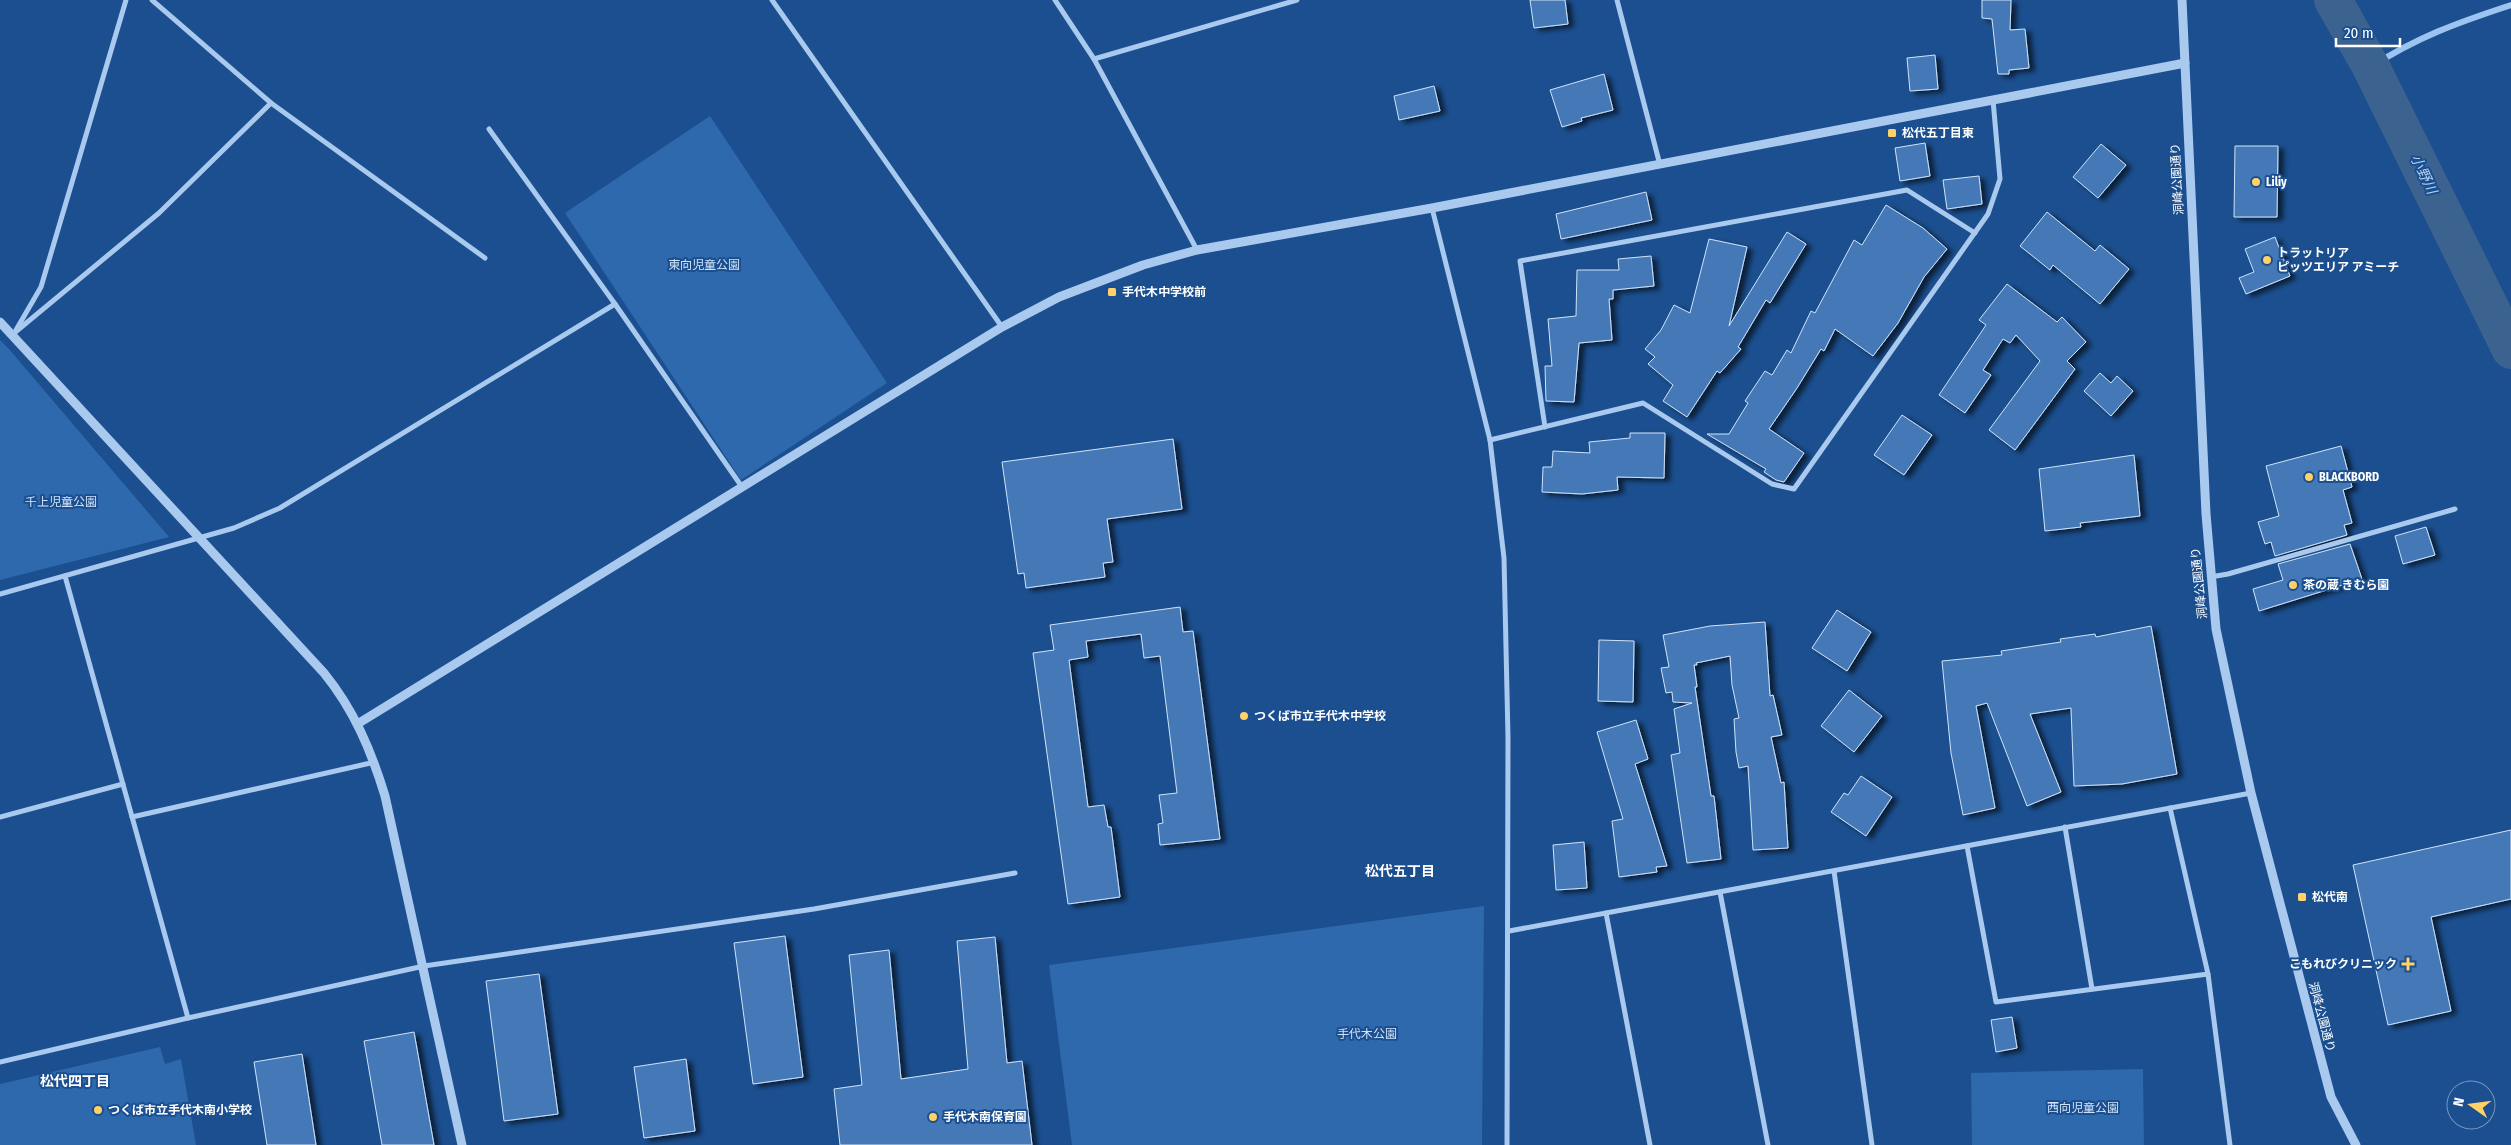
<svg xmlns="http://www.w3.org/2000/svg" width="2511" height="1145" font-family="'Fira Sans Condensed','Noto Sans JP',sans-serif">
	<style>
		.green { fill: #2e69ad }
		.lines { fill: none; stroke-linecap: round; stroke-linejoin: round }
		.stream { stroke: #9cc4f0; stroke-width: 6 }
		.river { stroke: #3c6290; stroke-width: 38 }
		.building { fill: #4478b7; stroke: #cfe3fa; filter: url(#shadow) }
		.minor { stroke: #a9c9ee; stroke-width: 5 }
		.tertiary { stroke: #a9c9ee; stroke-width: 9 }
		.poi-dot { fill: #ffd166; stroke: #1b4f8f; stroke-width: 2 }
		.labels { text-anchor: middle; stroke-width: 4; stroke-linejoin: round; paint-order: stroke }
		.poi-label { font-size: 12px; font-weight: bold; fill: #fff; stroke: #1b4f8f; text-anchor: start }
		.street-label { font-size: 12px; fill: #fff; stroke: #1b4f8f }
		.park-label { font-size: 12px; fill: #cfe3fa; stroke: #1b4f8f }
		.water-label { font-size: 14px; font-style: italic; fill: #b5d3f5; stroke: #1b4f8f }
		.neighbourhood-label { font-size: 14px; font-weight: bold; fill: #fff; stroke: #1b4f8f }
	</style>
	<defs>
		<filter id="shadow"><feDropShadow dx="5.5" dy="3" stdDeviation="2.5" flood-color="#0009"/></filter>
	</defs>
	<rect width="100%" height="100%" fill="#1b4f8f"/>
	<g class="green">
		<path d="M710,116L887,383L741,480L565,213Z"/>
		<path d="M0,340L9,349L169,537L0,580Z"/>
		<path d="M1484,906L1482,1145H1072L1049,965Z"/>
		<path d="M160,1047L165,1064L181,1059L196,1145H0V1084Z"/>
		<path d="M2143,1069L2144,1145H1972L1971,1073Z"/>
	</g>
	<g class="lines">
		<path class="stream" d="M2371,67C2417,37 2459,22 2511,5"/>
		<path class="river" d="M2333,0L2371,67L2511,350"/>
	</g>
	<g class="building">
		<path d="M1530,0H1565L1568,24L1534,28Z"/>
		<path d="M1982,0H2011L2010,30L2025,29L2029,68L2009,70V74H1998L1992,19L1982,18Z"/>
		<path d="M1935,55L1938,89L1910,91L1907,58Z"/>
		<path d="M1604,74L1613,110L1581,118L1582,121L1562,127L1550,90Z"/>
		<path d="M1434,86L1440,111L1399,120L1394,96Z"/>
		<path d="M1925,143L1930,176L1900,181L1895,148Z"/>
		<path d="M2101,144L2126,165L2098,198L2073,177Z"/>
		<path d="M2235,146H2278L2277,217H2234Z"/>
		<path d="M1979,176L1982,204L1947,209L1943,180Z"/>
		<path d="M1646,192L1652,220L1561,239L1556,214Z"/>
		<path d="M1886,205L1923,228L1947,249L1924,277L1898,323L1873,356L1835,329L1824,351L1821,349L1797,388L1769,429L1804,453L1784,482L1776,480L1764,472L1766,469L1707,434H1729L1748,403L1745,401L1765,371L1772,375L1787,350L1791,353L1811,311L1815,313L1854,240L1862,245Z"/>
		<path d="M2047,212L2095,251L2100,245L2129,269L2100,304L2053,265L2050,270L2020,246Z"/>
		<path d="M1787,232L1806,244L1770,303L1766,300L1738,347L1741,349L1720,373L1717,371L1687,417L1663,401L1673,385L1648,364L1655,357L1645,349L1661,330L1674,305L1690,313L1709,239L1747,247L1729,326Z"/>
		<path d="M2275,237L2290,276L2246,294L2239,278L2254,272L2245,249Z"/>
		<path d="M1651,256L1654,286L1613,290V299H1609L1612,340L1579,343L1574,402L1546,401L1545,366H1552L1548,319L1576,316L1577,270H1619L1618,259Z"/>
		<path d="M2007,284L2057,322L2062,317L2086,342L2067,361L2075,369L2015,450L1989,430L2040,361L2016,335L2010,343L2003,339L1983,370L1991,375L1965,413L1939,395L1986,325L1979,320Z"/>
		<path d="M2100,373L2111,383L2117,376L2133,391L2111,416L2084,391Z"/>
		<path d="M1902,415L1932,435L1904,475L1874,455Z"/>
		<path d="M1630,433H1665L1664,478L1617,477L1618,490L1582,494L1542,492L1543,467H1552L1553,451L1590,453L1589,442L1630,438Z"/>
		<path d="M1173,439L1182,509L1107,519L1113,562L1103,563L1105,577L1026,588L1024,573L1018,574L1002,462Z"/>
		<path d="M2341,446L2352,487L2343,490L2352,523L2344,525L2347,535L2275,556L2271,542L2265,544L2258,522L2279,516L2266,466Z"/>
		<path d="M2134,455L2140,516L2080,523L2081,527L2045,531L2039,469Z"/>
		<path d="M2426,527L2435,555L2403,564L2395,536Z"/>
		<path d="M2350,544L2362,579L2259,611L2253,589L2283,580L2278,564Z"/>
		<path d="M1180,607L1183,632L1193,631L1220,839L1160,845L1158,824L1163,823L1159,795L1177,793L1160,656L1144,658L1141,634L1086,641L1088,657L1069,660L1088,807L1104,805L1108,827H1111L1120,897L1068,904L1033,653L1054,650L1050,625Z"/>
		<path d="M1837,610L1871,632L1847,671L1812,648Z"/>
		<path d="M1765,622L1770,696L1773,695L1782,735L1771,737L1781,783L1784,782L1788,848L1753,850L1748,766L1739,768L1736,752L1734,719L1739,718L1732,685L1730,656L1696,663L1697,665H1694L1697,687H1695L1711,796H1714L1721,859L1687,863L1671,755L1680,753L1674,709L1692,703L1673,702L1672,692L1666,693L1661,668L1669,667L1663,635L1710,626Z"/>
		<path d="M2151,626L2177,774L2122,784L2074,786L2071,708L2030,714L2061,792L2027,806L1987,703L1976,706L1995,808L1963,815L1951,753L1942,661L2002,655L2001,651L2061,642L2060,639L2095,634L2096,637Z"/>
		<path d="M1599,640L1634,641L1633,702L1598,701Z"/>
		<path d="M1849,690L1882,716L1854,752L1821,726Z"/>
		<path d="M1636,720L1648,759L1635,764L1667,866L1656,867L1657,872L1619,877L1612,821L1623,819L1597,732Z"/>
		<path d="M1861,776L1892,797L1866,836L1831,812L1844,793L1848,795Z"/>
		<path d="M2511,830V899L2431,917L2451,1011L2388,1025L2353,865Z"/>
		<path d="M1584,842L1587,888L1556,890L1553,845Z"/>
		<path d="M785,936L803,1077L753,1084L734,943Z"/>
		<path d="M995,937L1007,1063L1022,1061L1032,1145H840L834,1089L862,1085L849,955L889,950L901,1079L968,1069L957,941Z"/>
		<path d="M539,974L558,1114L504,1121L486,981Z"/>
		<path d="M2012,1017L2017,1048L1996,1052L1991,1020Z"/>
		<path d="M414,1032L434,1145H382L364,1041Z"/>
		<path d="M302,1054L316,1145H267L254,1062Z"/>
		<path d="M686,1059L695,1131L644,1138L634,1067Z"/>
	</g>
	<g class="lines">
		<g class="minor">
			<path d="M772,0L1002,327"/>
			<path d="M1055,0L1094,59L1197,250"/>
			<path d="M1617,0L1660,165"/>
			<path d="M1094,59L1297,0"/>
			<path d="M271,103L485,258"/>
			<path d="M489,129L615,304"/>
			<path d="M1432,208L1490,440L1504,558L1508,737L1507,1145"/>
			<path d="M16,330L41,287L126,0"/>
			<path d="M13,334L159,213L271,103L152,0"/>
			<path d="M1545,427L1520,261L1907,190L1975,233"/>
			<path d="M1490,440L1643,403L1772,484L1794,489L1988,214L2000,179L1993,100"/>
			<path d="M65,576L188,1018"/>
			<path d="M2210,577L2228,574L2455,509"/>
			<path d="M0,594L234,528L280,508L615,304L742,487"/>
			<path d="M0,817L123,784"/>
			<path d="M132,817L375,762"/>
			<path d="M2065,827L2092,989"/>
			<path d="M1967,846L1996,1002L2208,974L2170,808"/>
			<path d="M1834,871L1872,1145"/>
			<path d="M1720,892L1768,1145"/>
			<path d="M1606,913L1650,1145"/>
			<path d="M1509,931L2251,793"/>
			<path d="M2208,974L2230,1145"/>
			<path d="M0,1062L188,1018L424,966L814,909L1015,873"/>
		</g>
		<g class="tertiary">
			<path d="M2182,0L2206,514L2216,629L2251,793L2331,1097L2356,1145"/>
			<path d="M0,322L324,673C354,710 371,750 385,796L462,1145"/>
			<path d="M359,723L1002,327L1059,297L1143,265L1197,250L1432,208L2185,63"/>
		</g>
	</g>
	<g class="poi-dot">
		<rect x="1887" y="128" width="10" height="10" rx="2.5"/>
		<circle cx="2256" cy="182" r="5"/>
		<circle cx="2267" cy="260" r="5"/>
		<rect x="1107" y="287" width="10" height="10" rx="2.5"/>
		<circle cx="2309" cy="477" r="5"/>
		<circle cx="2293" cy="585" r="5"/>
		<circle cx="1244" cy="716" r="5"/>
		<rect x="2297" y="892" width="10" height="10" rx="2.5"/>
		<path d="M2405.5 956.5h5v5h5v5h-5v5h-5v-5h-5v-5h5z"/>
		<circle cx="98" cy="1110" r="5"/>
		<circle cx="933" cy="1117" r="5"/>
	</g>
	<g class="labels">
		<g class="poi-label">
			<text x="1902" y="137">松代五丁目東</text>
			<text x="2266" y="186">Liliy</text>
			<text x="2277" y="257">トラットリア<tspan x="2277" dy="14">ピッツエリア アミーチ</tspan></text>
			<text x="1122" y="296">手代木中学校前</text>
			<text x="2319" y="481">BLACKBORD</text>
			<text x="2303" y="589">茶の蔵 きむら園</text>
			<text x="1254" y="720">つくば市立手代木中学校</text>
			<text x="2312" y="901">松代南</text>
			<text x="2397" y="968" text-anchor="end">こもれびクリニック</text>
			<text x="108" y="1114">つくば市立手代木南小学校</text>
			<text x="943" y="1121">手代木南保育園</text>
		</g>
		<g class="street-label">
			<text transform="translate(2177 179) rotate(-93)" y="4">洞峰公園通り</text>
			<text transform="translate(2199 583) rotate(-96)" y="4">洞峰公園通り</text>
			<text transform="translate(2322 1017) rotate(75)" y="4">洞峰公園通り</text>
		</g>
		<g class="park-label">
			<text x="704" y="269">東向児童公園</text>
			<text x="61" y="506">千上児童公園</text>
			<text x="1367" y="1038">手代木公園</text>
			<text x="2083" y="1112">西向児童公園</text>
		</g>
		<g class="water-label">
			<text transform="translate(2424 174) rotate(64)" y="5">小野川</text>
		</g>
		<g class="neighbourhood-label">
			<text x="1400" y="876">松代五丁目</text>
			<text x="75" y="1086">松代四丁目</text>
		</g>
	</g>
	<g transform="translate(2471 1105) rotate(284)"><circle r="24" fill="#1b4f8f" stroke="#7695bc"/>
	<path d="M0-4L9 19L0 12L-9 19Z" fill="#ffd166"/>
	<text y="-8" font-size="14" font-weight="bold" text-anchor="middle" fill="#ffffff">N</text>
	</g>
	<path d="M2336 38v8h64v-8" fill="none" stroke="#ffffff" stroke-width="2.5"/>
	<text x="2344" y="38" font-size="15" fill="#ffffff" stroke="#1b4f8f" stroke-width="4" paint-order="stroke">20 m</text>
</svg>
